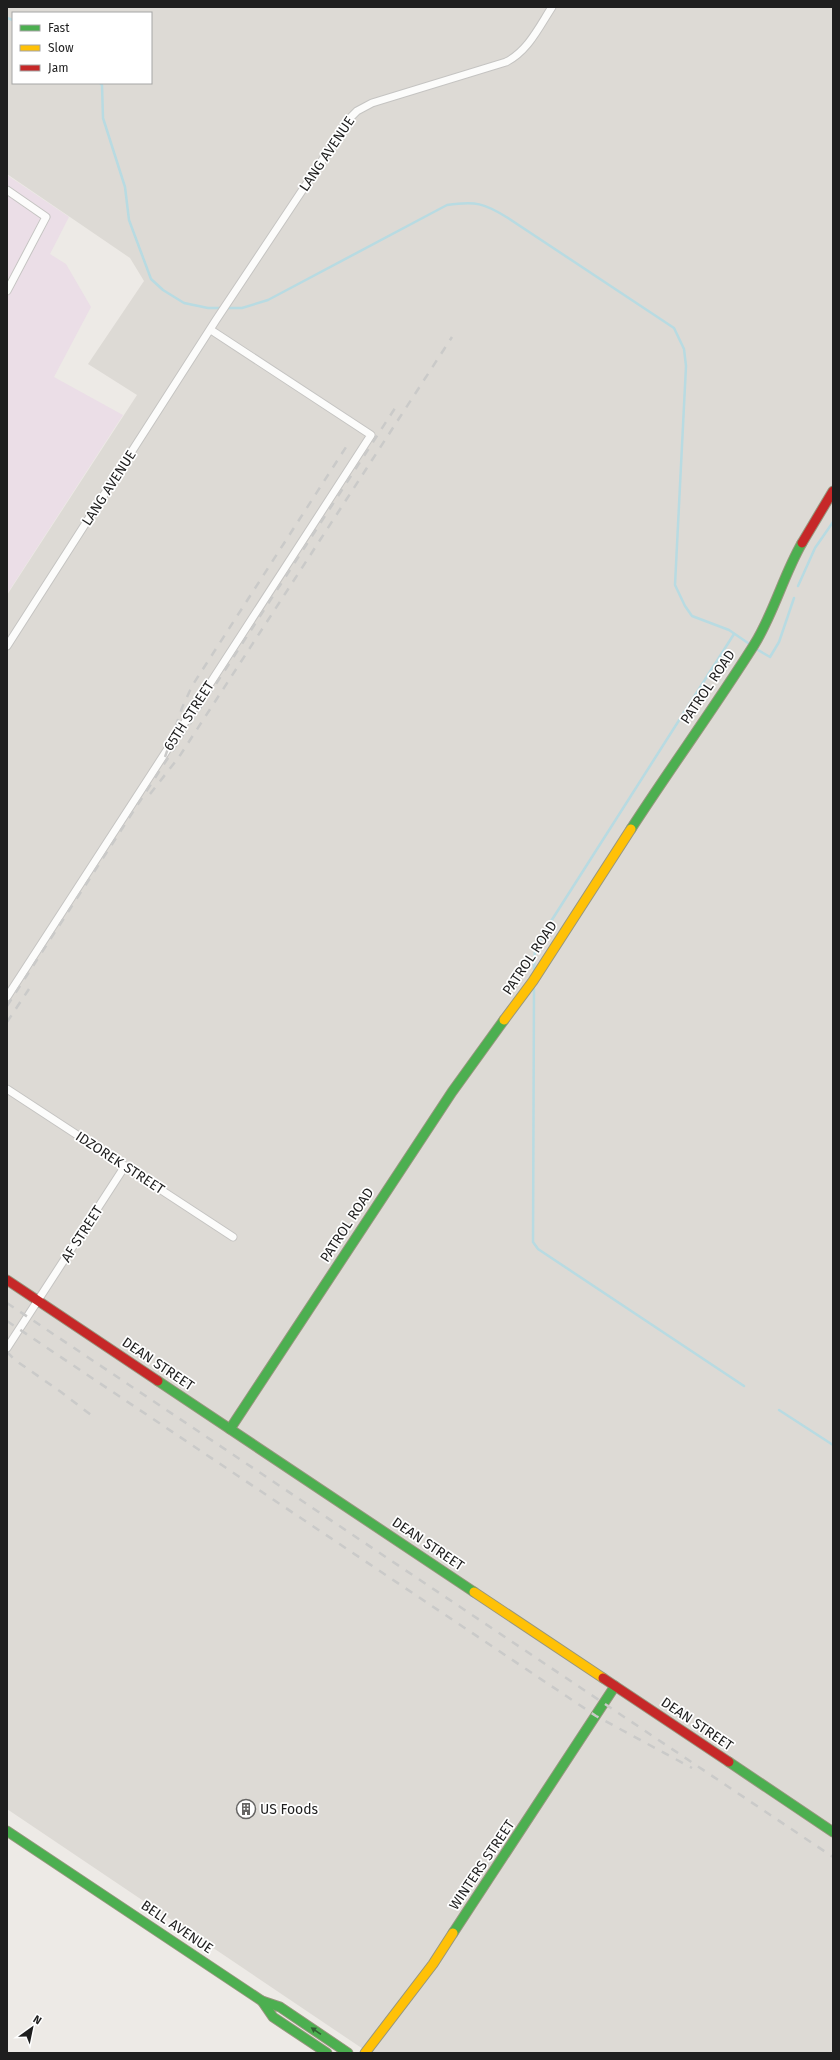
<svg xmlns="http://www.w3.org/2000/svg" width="840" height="2060" viewBox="0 0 840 2060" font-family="'Fira Sans',sans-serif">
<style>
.industrial{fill:#ebdee7}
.airport{fill:#dddad5;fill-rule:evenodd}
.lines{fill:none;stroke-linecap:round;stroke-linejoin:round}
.stream{stroke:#b8dbe2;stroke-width:2.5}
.street-casing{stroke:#c5c4c2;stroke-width:9}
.fast-casing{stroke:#97967e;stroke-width:11}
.slow-casing{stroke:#97967e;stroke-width:11}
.jam-casing{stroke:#97967e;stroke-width:11}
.street{stroke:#fcfcfb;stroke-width:7}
.fast{stroke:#4caf50;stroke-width:9}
.slow{stroke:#ffc107;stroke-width:9}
.jam{stroke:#c62828;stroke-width:9}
.rail{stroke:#cacac9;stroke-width:2.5;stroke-dasharray:8 8;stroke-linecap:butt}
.oneway{fill:#335f34}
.labels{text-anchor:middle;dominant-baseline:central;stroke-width:3.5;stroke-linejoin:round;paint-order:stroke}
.street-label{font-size:14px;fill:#1e1e1e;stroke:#fff}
.poi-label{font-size:14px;fill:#1e1e1e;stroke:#fff;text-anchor:start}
</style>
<rect width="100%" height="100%" fill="#edeae6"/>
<path class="industrial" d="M7 175 69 217 50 254 66 264 91 307 54 377 123 415 7 594Z"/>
<path class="airport" d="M7 7H833V2053H369L7 1809V595L137 395 88 364 144 281 130 258 7 174ZM13 13H151V83H13Z"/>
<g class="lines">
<g class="stream">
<path d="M7 18 13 20"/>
<path d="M100 83 102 85 103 118 125 187 129 220 151 279 163 290 184 303 208 308H222"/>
<path d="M227 308H242L268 300 447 205C476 201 484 203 508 218L674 328 684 349 686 366 675 585 685 606 692 616 729 630 748 643"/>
<path d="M798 586 815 548 833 522"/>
<path d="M758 650 770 657 779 642 794 598"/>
<path d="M534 969 535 950 548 926 734 634"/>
<path d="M534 989 533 1242 538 1249 744 1386"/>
<path d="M779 1410 833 1445"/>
</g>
<defs>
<g id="street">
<path d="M7 190 46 217 7 291"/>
<path d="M7 646 216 320 351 117 357 111 372 103 506 62C528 51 539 27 552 7"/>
<path d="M7 997 371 435 211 330"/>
<path d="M7 1089 233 1237"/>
<path d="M7 1348 125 1166"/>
</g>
<g id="fast">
<path d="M631 829C671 767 715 707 754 645 774 613 783 576 802 543"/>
<path d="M158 1381 474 1592"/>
<path d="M230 1429 452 1092 504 1020"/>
<path d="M729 1762 833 1832"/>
<path d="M7 1831 262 2001 273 2017 327 2053"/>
<path d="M453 1933 615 1686"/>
<path d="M262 2001 280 2007 348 2053"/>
</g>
<g id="slow">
<path d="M504 1020 533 981 631 829"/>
<path d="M474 1592 603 1678"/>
<path d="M365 2053 433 1964 453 1933"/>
</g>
<g id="jam">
<path d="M802 543 833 491"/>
<path d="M7 1280 158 1381"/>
<path d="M603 1678 729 1762"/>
</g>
</defs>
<use href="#street" class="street-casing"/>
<use href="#fast" class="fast-casing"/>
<use href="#slow" class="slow-casing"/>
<use href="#jam" class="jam-casing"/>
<use href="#street" class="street"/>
<use href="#fast" class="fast"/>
<use href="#slow" class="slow"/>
<use href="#jam" class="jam"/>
<g class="rail">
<path d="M165 757 182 708 192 686 348 444"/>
<path d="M150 794 179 757 452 337"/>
<path d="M7 1006 399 402"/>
<path d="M7 1022 29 989"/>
<path d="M7 1303 833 1857"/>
<path d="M7 1321 596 1716 692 1768"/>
<path d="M7 1352 15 1360 61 1392 95 1418"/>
</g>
</g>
<defs><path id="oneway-solid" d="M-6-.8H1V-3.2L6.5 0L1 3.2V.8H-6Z"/></defs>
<use class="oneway" href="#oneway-solid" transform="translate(316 2031) rotate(-146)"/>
<defs>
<symbol id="building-ring" viewBox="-11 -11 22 22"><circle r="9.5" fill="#fff" stroke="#666564" stroke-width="1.5"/><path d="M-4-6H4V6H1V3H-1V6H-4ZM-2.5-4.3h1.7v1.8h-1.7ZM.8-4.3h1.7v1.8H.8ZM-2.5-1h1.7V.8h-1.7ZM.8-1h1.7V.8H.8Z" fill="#666564"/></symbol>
</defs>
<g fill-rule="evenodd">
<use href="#building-ring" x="235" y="1798" width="22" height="22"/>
</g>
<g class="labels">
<g class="street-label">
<text transform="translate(327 154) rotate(-56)">LANG AVENUE</text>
<text transform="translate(109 488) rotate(-57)">LANG AVENUE</text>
<text transform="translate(708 687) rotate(-56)">PATROL ROAD</text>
<text transform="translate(189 716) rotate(-57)">65TH STREET</text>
<text transform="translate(530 958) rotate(-56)">PATROL ROAD</text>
<text transform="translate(120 1163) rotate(33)">IDZOREK STREET</text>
<text transform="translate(347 1225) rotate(-57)">PATROL ROAD</text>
<text transform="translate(82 1234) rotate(-57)">AF STREET</text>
<text transform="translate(158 1364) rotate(34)">DEAN STREET</text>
<text transform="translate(428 1544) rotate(34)">DEAN STREET</text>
<text transform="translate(697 1724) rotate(34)">DEAN STREET</text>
<text transform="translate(482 1865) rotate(-56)">WINTERS STREET</text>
<text transform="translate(177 1927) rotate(34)">BELL AVENUE</text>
</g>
<g class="poi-label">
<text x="260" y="1809">US Foods</text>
</g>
</g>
<rect width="840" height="2060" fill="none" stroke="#1e1e1e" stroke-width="16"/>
<rect x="12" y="12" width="140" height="72" fill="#ffffff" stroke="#a5a5a5"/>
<rect x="20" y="25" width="20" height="6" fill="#4caf50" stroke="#a5a5a5"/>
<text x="48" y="32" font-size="12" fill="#1e1e1e">Fast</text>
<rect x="20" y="45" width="20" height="6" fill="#ffc107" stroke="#a5a5a5"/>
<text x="48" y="52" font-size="12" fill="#1e1e1e">Slow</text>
<rect x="20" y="65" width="20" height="6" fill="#c62828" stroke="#a5a5a5"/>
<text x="48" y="72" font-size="12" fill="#1e1e1e">Jam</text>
<g transform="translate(32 2028) rotate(33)" stroke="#ffffff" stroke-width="3" paint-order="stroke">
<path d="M0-3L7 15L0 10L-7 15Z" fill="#1e1e1e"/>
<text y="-6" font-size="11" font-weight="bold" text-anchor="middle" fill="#1e1e1e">N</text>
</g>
</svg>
